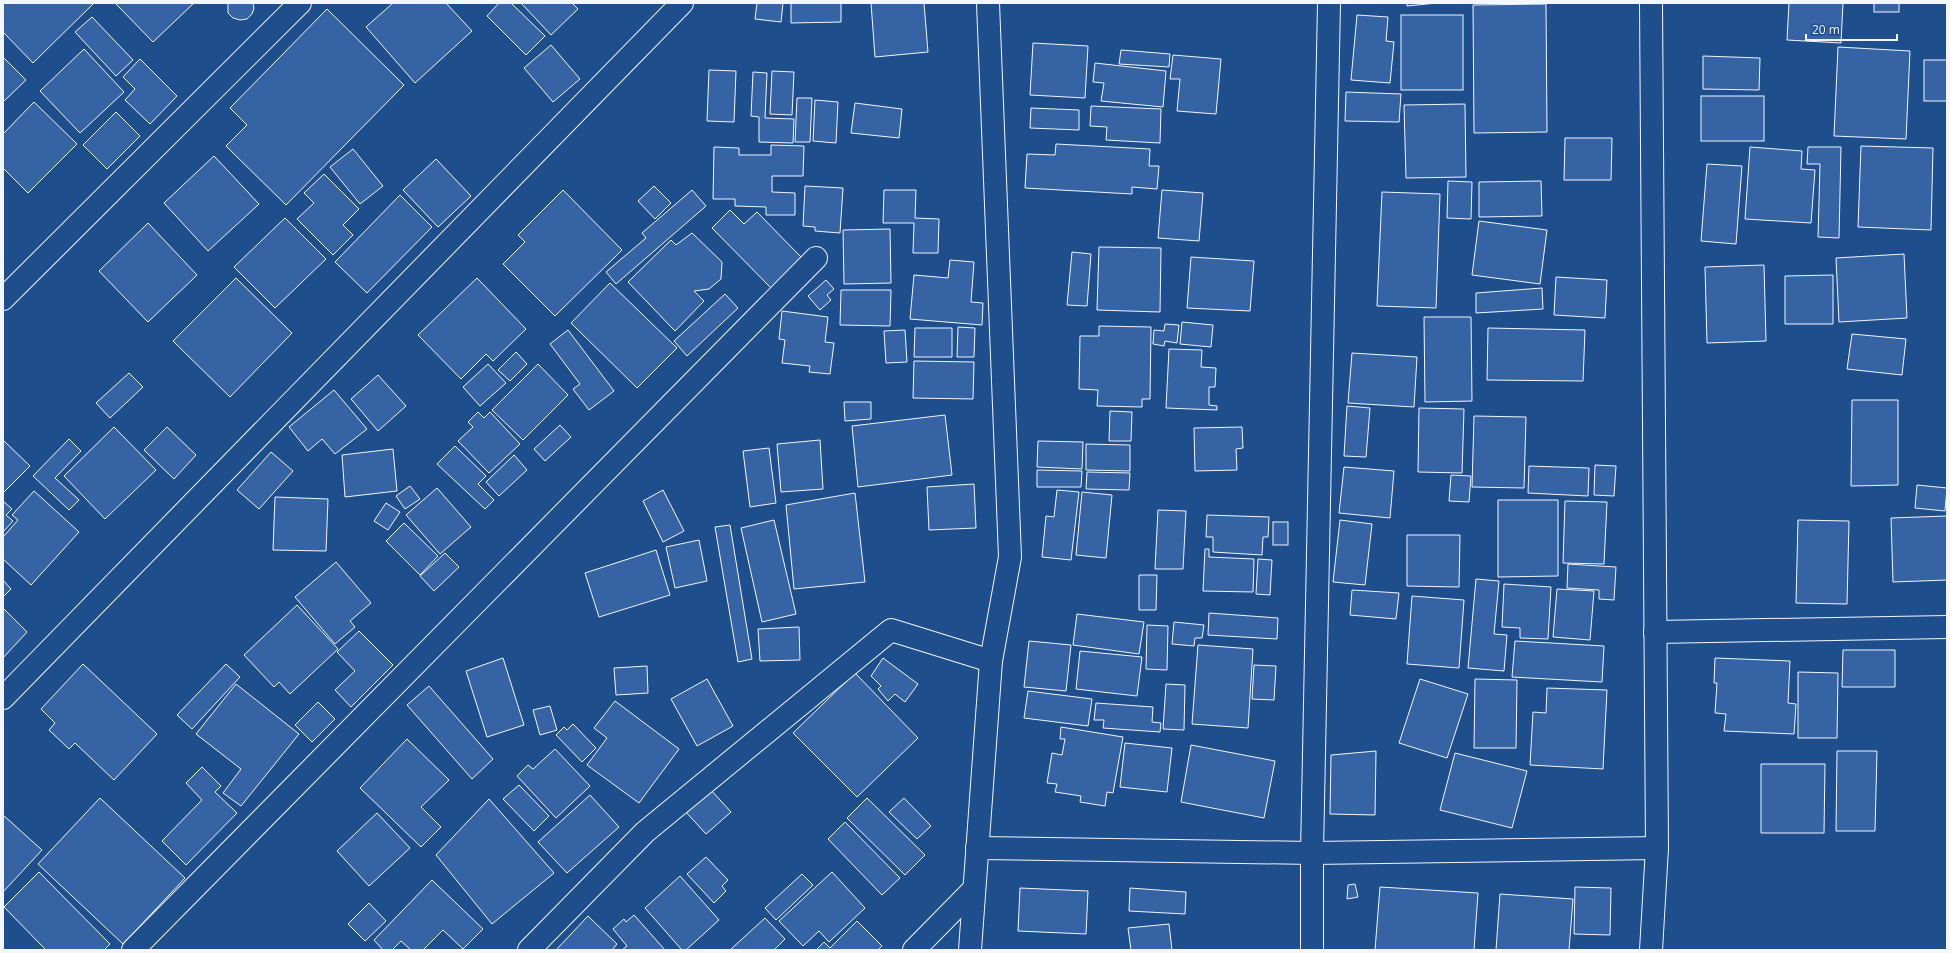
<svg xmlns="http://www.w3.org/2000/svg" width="1950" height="953" viewBox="0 0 1950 953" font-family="'Open Sans',sans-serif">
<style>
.building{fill:#3563a3;stroke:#f2f6ff}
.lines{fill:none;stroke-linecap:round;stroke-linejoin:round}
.minor-casing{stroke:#f2f6ff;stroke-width:24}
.minor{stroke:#1f4e8c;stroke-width:22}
</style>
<rect width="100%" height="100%" fill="#1f4e8c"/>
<g class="building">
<path d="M3 3H92L93 4 33 63 3 32Z"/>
<path d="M115 3H194L153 42Z"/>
<path d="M228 3H253L254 8 252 14 247 19 240 20 233 18 228 13Z"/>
<path d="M393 3H446L472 31 415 83 366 27Z"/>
<path d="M499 3H511L545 36 526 55 487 16Z"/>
<path d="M521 3H572L578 9 551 35Z"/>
<path d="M757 3H783L781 22 755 19Z"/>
<path d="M791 3H841V22L791 23Z"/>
<path d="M871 3H924L928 52 875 57Z"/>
<path d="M1407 3H1437L1407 6Z"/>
<path d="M1789 3H1843L1841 43 1787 40Z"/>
<rect x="1874" y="3" width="25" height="9"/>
<path d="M1546 4 1547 132 1474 133 1473 5Z"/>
<path d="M327 9 404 85 286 205 226 146 247 125 230 108Z"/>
<path d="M1357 15 1388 17 1386 41 1394 42 1390 83 1351 80Z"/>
<rect x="1401" y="15" width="62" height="75"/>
<path d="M92 17 133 60 116 76 75 32Z"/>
<path d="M1033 43 1088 46 1085 98 1030 95Z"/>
<path d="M551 45 580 79 553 102 524 68Z"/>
<path d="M1838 47 1910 51 1906 139 1834 136Z"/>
<path d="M84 49 124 92 80 133 40 91Z"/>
<path d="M1121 50 1170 54 1169 67 1119 64Z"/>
<path d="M1173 55 1221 59 1216 114 1177 111 1180 79H1170Z"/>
<path d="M1703 56 1760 58 1759 90 1703 89Z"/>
<path d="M3 57 26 80 3 102Z"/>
<path d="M140 59 177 96 150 124 125 100 135 89 123 77Z"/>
<rect x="1924" y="60" width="23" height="41"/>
<path d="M1095 63 1166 71 1163 107 1101 101 1104 83 1093 82Z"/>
<path d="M709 70 736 71 734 122 707 121Z"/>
<path d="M772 71 794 72 792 115 770 114Z"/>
<path d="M753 72 767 73 765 118 794 119 793 143 759 142V117L751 116Z"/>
<path d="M1346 92 1401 94 1399 122 1345 121Z"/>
<rect x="1701" y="96" width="63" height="45"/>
<path d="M797 98H812L810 142H795Z"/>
<path d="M815 100 838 102 836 143 813 141Z"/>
<path d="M34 102 77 144 28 193 3 168V134Z"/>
<path d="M855 103 902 109 899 138 851 133Z"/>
<path d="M1465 104 1466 177 1406 178 1404 105Z"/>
<path d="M1091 106 1161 109 1160 143 1106 140 1107 127 1090 126Z"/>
<path d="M1031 108 1079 110V130L1030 128Z"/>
<path d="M116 112 140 136 107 169 83 145Z"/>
<path d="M1565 138H1612L1611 180H1564Z"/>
<path d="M1056 144 1150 149 1149 166H1159L1157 189 1132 187V194L1025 188 1027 154 1055 155Z"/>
<path d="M771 145 804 146 803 176H772V192L795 193V215H766V207L735 206V199H713L714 147 739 148V155H771Z"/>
<path d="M1861 146 1933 148 1931 230 1858 227Z"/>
<path d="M1750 147 1802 151 1801 169 1815 170 1811 223 1745 219Z"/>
<path d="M1808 147H1841L1839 238 1818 237 1820 164H1807Z"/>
<path d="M353 149 383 186 360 204 330 167Z"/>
<path d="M214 156 259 204 208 251 164 203Z"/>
<path d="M436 159 471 196 438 227 403 190Z"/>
<path d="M1707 164 1742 166 1736 244 1701 241Z"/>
<path d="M324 174 359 209 343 225 353 235 333 255 297 219 314 203 304 193Z"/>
<path d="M1448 181 1472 182 1471 219 1447 218Z"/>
<path d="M1541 181 1542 216 1479 217V182Z"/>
<path d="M654 186 671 203 655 219 638 201Z"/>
<path d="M805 186 843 188 840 233 815 231V227L803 226Z"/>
<path d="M563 190 622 250 555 316 503 264 525 242 518 235Z"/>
<path d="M692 190 706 206 616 284 606 272 646 238 642 233Z"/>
<path d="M884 190H916L915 218 939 219 938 253H913L914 223H883Z"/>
<path d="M1162 190 1203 193 1199 241 1158 238Z"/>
<path d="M1382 192 1440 194 1436 308 1377 306Z"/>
<path d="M400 195 432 227 367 293 335 262Z"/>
<path d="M730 210 744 224 757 212 802 258 771 288 712 228Z"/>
<path d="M285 218 326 259 275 308 234 267Z"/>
<path d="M1479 221 1547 230 1540 284 1472 275Z"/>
<path d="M148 223 197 275 148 322 99 271Z"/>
<path d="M890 229 891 283 844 284 843 230Z"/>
<path d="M692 233 722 262 721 279 709 289 694 291 704 301 675 331 628 282 671 240 676 245Z"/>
<path d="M1099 247 1161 248 1160 312 1097 310Z"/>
<path d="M1072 252 1091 254 1087 306 1067 305Z"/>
<path d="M1904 254 1907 318 1839 322 1836 258Z"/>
<path d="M1191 257 1254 261 1250 311 1187 308Z"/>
<path d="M950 260 974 262 971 302 983 303 982 325 910 319 914 275 948 278Z"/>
<path d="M1764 265 1766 341 1707 343 1705 267Z"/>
<path d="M1833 275V324H1785V276Z"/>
<path d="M1556 277 1607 280 1605 318 1554 315Z"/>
<path d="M236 278 292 333 230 397 173 341Z"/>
<path d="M477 278 526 329 493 361 486 354 461 379 418 335Z"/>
<path d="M826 280 834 289 827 295 831 300 820 310 808 296Z"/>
<path d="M610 283 677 348 637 388 571 323Z"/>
<path d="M1542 288 1543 309 1476 313V293Z"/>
<path d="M841 290H891L890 326 840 325Z"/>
<path d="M725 294 738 308 687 356 674 341Z"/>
<path d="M782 311 828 317 825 342 834 343 830 374 809 372 810 366 782 363 785 340 779 339Z"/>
<path d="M1424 317H1471L1472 401 1425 402Z"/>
<path d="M1182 322 1213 325 1211 347 1180 344Z"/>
<path d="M1165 324 1179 325 1177 343 1165 341 1164 346 1153 344 1154 330 1164 331Z"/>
<path d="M1099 326 1151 327 1150 399H1142V407L1097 406 1098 390 1079 389 1080 336H1099Z"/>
<path d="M958 327 975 328 974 357H957Z"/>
<path d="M915 328H952V357H914Z"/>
<path d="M1488 328 1585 330 1583 381 1487 380Z"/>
<path d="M568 330 614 391 589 410 573 389 580 384 550 344Z"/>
<path d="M905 330 907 362 886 363 884 331Z"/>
<path d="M1852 334 1906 339 1902 375 1847 369Z"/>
<path d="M1169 349 1202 350 1201 367 1216 368 1215 387H1209V405L1217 406V410L1166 408Z"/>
<path d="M516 352 527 364 510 381 498 370Z"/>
<path d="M1352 353 1417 357 1414 407 1348 403Z"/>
<path d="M914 361 974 362 973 399 913 398Z"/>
<path d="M488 364 506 383 480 406 463 387Z"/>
<path d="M538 364 568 395 523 440 492 410Z"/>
<path d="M129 373 143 387 110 418 96 403Z"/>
<path d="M378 375 406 406 378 431 351 399Z"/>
<path d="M334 390 367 429 335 454 322 439 308 451 289 427Z"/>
<path d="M1852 400H1898V485L1851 486Z"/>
<path d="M844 402H871V419L845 421Z"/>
<path d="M1347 406 1370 408 1366 457 1344 456Z"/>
<path d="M1419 408 1464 409 1462 473 1418 472Z"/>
<path d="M1110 411 1132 412 1131 441H1109Z"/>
<path d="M478 412 484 418 490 412 520 444 489 473 458 441 473 427 468 422Z"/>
<path d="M945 415 952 475 858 487 852 426Z"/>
<path d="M1474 416 1526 417 1524 488 1472 487Z"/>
<path d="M560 425 571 437 545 461 534 449Z"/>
<path d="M114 427 156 470 105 519 64 476Z"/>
<path d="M167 427 196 455 174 479 144 450Z"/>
<path d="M1242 427 1243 448 1236 449 1237 470 1195 471 1194 428Z"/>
<path d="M69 439 81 451 55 478 79 500 69 510 33 476Z"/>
<path d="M3 440 30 466 3 493Z"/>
<path d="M820 440 823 489 781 492 777 444Z"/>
<path d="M1038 441 1083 442 1082 469 1037 467Z"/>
<path d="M1086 444 1130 445V471L1086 470Z"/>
<path d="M455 446 486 476 478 484 494 500 485 509 437 464Z"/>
<path d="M769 448 776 503 750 507 743 451Z"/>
<path d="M393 449 397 491 345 497 342 455Z"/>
<path d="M271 452 293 471 259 509 237 490Z"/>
<path d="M514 455 527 470 499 496 486 482Z"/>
<path d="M1595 465 1616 466 1614 496 1594 495Z"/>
<path d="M1529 466 1589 468 1588 496 1528 493Z"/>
<path d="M1344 467 1394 471 1390 518 1339 513Z"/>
<path d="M1037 470 1082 471 1081 487H1037Z"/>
<path d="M1087 472 1130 473 1129 490 1086 489Z"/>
<path d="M1451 475 1471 476 1469 502 1449 501Z"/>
<path d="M974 484 976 528 929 530 927 487Z"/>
<path d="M1917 485 1947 488 1945 511 1915 508Z"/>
<path d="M410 486 420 499 405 509 396 496Z"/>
<path d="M437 488 471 527 440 554 406 515Z"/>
<path d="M663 490 684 531 663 542 643 501Z"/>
<path d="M1057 490 1079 492 1071 560 1042 557 1046 516 1054 517Z"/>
<path d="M34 491 79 532 31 585 3 559V537L18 520 12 515Z"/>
<path d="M1082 492 1112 495 1106 558 1076 555Z"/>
<path d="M855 493 865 582 794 589 786 505Z"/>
<path d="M275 497 328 499 326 551 273 550Z"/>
<path d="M1498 500H1558V576L1498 577Z"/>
<path d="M3 501 12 509 6 515 13 521 3 532Z"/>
<path d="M1565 501 1607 502 1604 564 1563 563Z"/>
<path d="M386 503 400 512 388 530 374 521Z"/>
<path d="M1158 510 1186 511 1183 569H1155Z"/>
<path d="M1207 515 1269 517 1268 537H1263L1262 555 1213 552V537H1206Z"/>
<path d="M1947 516V580L1893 582 1891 518Z"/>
<path d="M774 520 796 614 762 622 741 528Z"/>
<path d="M1340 520 1372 524 1365 585 1333 582Z"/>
<path d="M1798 520 1849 521 1847 604 1796 603Z"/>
<rect x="1273" y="522" width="15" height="23"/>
<path d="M404 523 438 556 420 575 386 541Z"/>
<path d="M730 525 752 659 738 662 715 527Z"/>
<path d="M1407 535H1460L1459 587 1407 586Z"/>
<path d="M699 540 707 581 675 588 666 547Z"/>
<path d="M1205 549H1209V557L1254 559 1253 592 1203 591Z"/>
<path d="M656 550 670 595 599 617 585 573Z"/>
<path d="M445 553 459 567 434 591 420 576Z"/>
<path d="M1258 559 1272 560 1270 595 1256 594Z"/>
<path d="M336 562 371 603 350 621 355 627 335 644 295 597Z"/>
<path d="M1568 564 1616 567 1614 600 1599 599V590L1567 588Z"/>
<path d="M1139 575H1157L1156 610H1139Z"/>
<path d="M1476 579 1499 581 1494 634 1507 635 1504 671 1468 668Z"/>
<path d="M3 580 11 589 3 597Z"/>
<path d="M1504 584 1551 587 1548 639 1520 638V628L1502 627Z"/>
<path d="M1557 589 1594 591 1590 640 1553 637Z"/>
<path d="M1352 590 1399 593 1396 619 1350 615Z"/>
<path d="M1412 596 1464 600 1459 668 1407 664Z"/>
<path d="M297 605 338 649 290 694 279 682 274 687 244 655Z"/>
<path d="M3 608 27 632 3 658Z"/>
<path d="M1209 613 1278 618 1277 639 1208 635Z"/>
<path d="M1077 614 1144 622 1139 654 1073 645Z"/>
<path d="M1174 622 1204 625 1202 638H1195L1194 646 1172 644Z"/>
<path d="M1147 625 1168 626 1167 670 1146 669Z"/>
<path d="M799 627 800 660 760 661 758 629Z"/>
<path d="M359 631 393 665 351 707 335 690 355 671 337 652Z"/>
<path d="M1029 641 1071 645 1066 691 1024 687Z"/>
<path d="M1515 641 1604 646 1602 682 1512 677Z"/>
<path d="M1198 645 1253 649 1248 728 1192 724Z"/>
<path d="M1843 650H1895V687H1842Z"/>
<path d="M1080 651 1142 657 1137 696 1076 689Z"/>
<path d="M503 658 524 725 487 737 466 671Z"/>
<path d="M883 658 918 684 905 702 895 694 888 701 878 689 881 686 871 676Z"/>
<path d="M1715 658 1790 661 1788 703 1796 704 1794 734 1724 731 1726 714 1715 713 1717 683H1714Z"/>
<path d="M83 664 157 734 114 780 75 743 69 749 49 730 55 723 41 709Z"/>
<path d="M226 664 240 677 192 729 177 715Z"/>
<path d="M1254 665 1276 666 1274 700 1252 699Z"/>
<path d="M647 666 648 693 616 695 614 668Z"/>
<path d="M1798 672 1838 673 1837 738H1798Z"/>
<path d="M855 673 918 738 857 797 793 733Z"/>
<path d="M707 679 733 726 697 746 671 699Z"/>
<path d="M1420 679 1468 694 1447 758 1399 743Z"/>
<path d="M1475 679 1517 680 1516 748H1474Z"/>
<path d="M236 684 299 734 241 806 223 793 241 769 196 734Z"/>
<path d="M1166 684 1185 685 1184 730 1163 729Z"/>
<path d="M429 686 493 759 472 779 407 705Z"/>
<path d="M1547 688 1607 690 1603 769 1530 765 1533 712 1546 713Z"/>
<path d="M1028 691 1092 699 1088 726 1024 718Z"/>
<path d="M615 701 679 749 639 803 587 765 607 738 594 728Z"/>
<path d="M318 702 335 719 312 742 295 725Z"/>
<path d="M1096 703 1153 707 1152 722 1161 723 1160 732 1103 728 1104 720H1094Z"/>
<path d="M550 706 557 730 540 735 533 710Z"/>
<path d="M573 724 596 748 582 762 556 735 564 727 567 730Z"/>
<path d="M1061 727 1123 737 1113 793 1107 792 1105 806 1080 802 1081 796 1055 792 1057 784 1047 783 1052 753 1062 755 1065 739H1060Z"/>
<path d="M407 739 449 780 421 807 441 827 421 847 360 788Z"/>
<path d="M1125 743 1172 748 1167 792 1120 787Z"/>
<path d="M1191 745 1275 761 1264 818 1181 802Z"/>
<path d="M555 749 590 786 556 818 517 776 528 765 533 769Z"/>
<path d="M1376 751 1375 815 1330 814 1331 755Z"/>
<path d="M1837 751H1877L1875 831H1836Z"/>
<path d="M1455 753 1527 771 1512 828 1440 810Z"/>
<path d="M1761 764H1825L1824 833H1761Z"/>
<path d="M202 767 221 786 215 792 237 813 186 865 162 841 202 800 186 783Z"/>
<path d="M519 785 549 816 534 831 503 799Z"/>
<path d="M710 789 731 812 706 834 685 811Z"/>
<path d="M590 795 619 827 567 873 538 842Z"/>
<path d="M100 798 185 878 123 944 38 864Z"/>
<path d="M867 798 925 855 905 875 847 818Z"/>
<path d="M904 798 931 826 917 839 889 812Z"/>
<path d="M489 799 554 873 492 924 436 855Z"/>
<path d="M377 813 410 848 369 886 337 851Z"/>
<path d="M3 815 42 850 3 892Z"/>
<path d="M845 822 900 878 882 895 828 839Z"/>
<path d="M706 857 728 880 722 886 726 891 714 903 687 874Z"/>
<path d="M39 872 110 944 104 950H46L4 907Z"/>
<path d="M832 872 865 908 829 942 819 931 803 946 779 921Z"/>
<path d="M802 874 813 885 776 920 765 908Z"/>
<path d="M680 876 719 920 686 950H682L645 908Z"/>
<path d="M432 880 483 929 463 949 443 930 423 950H411L401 941 392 950H383L374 940Z"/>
<path d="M1355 884 1358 897 1347 899 1348 885Z"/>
<path d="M1380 887 1478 893 1474 950H1375Z"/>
<path d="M1575 887 1611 888 1610 935 1574 934Z"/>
<path d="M1020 888 1088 891 1086 934 1018 931Z"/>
<path d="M1130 888 1186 892 1185 914 1129 911Z"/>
<path d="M1500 894 1573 899 1569 950H1496Z"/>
<path d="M369 903 386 921 365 941 348 924Z"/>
<path d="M634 915 665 950H622L627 946 613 929 624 919 626 922Z"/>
<path d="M588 916 617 944 612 950H556Z"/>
<path d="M765 918 785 939 775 949 776 950H730Z"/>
<path d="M857 921 882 946 878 950H816L824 942 830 948Z"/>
<path d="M1169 924 1172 950H1131L1128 928Z"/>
</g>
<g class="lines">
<defs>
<g id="minor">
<path d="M1651 3 1657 848 1651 950"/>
<path d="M3 299 300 3"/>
<path d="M1655 632 1947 627"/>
<path d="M3 698 682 3"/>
<path d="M977 848 1312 853 1657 848"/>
<path d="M133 950 816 258"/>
<path d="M529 950 645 832 891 630 991 661"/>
<path d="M914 950 973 890"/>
<path d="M970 950 991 661 1010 557 988 3"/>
<path d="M1312 950V853L1329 3"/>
</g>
</defs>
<use href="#minor" class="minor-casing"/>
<use href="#minor" class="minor"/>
</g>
<rect width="1950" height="953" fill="none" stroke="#f2f6ff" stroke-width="8"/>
<path d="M1806 34v6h91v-6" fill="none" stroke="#f2f6ff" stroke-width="2"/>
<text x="1812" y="34" font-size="12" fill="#f2f6ff" stroke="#1f4e8c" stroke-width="3" paint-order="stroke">20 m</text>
</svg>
